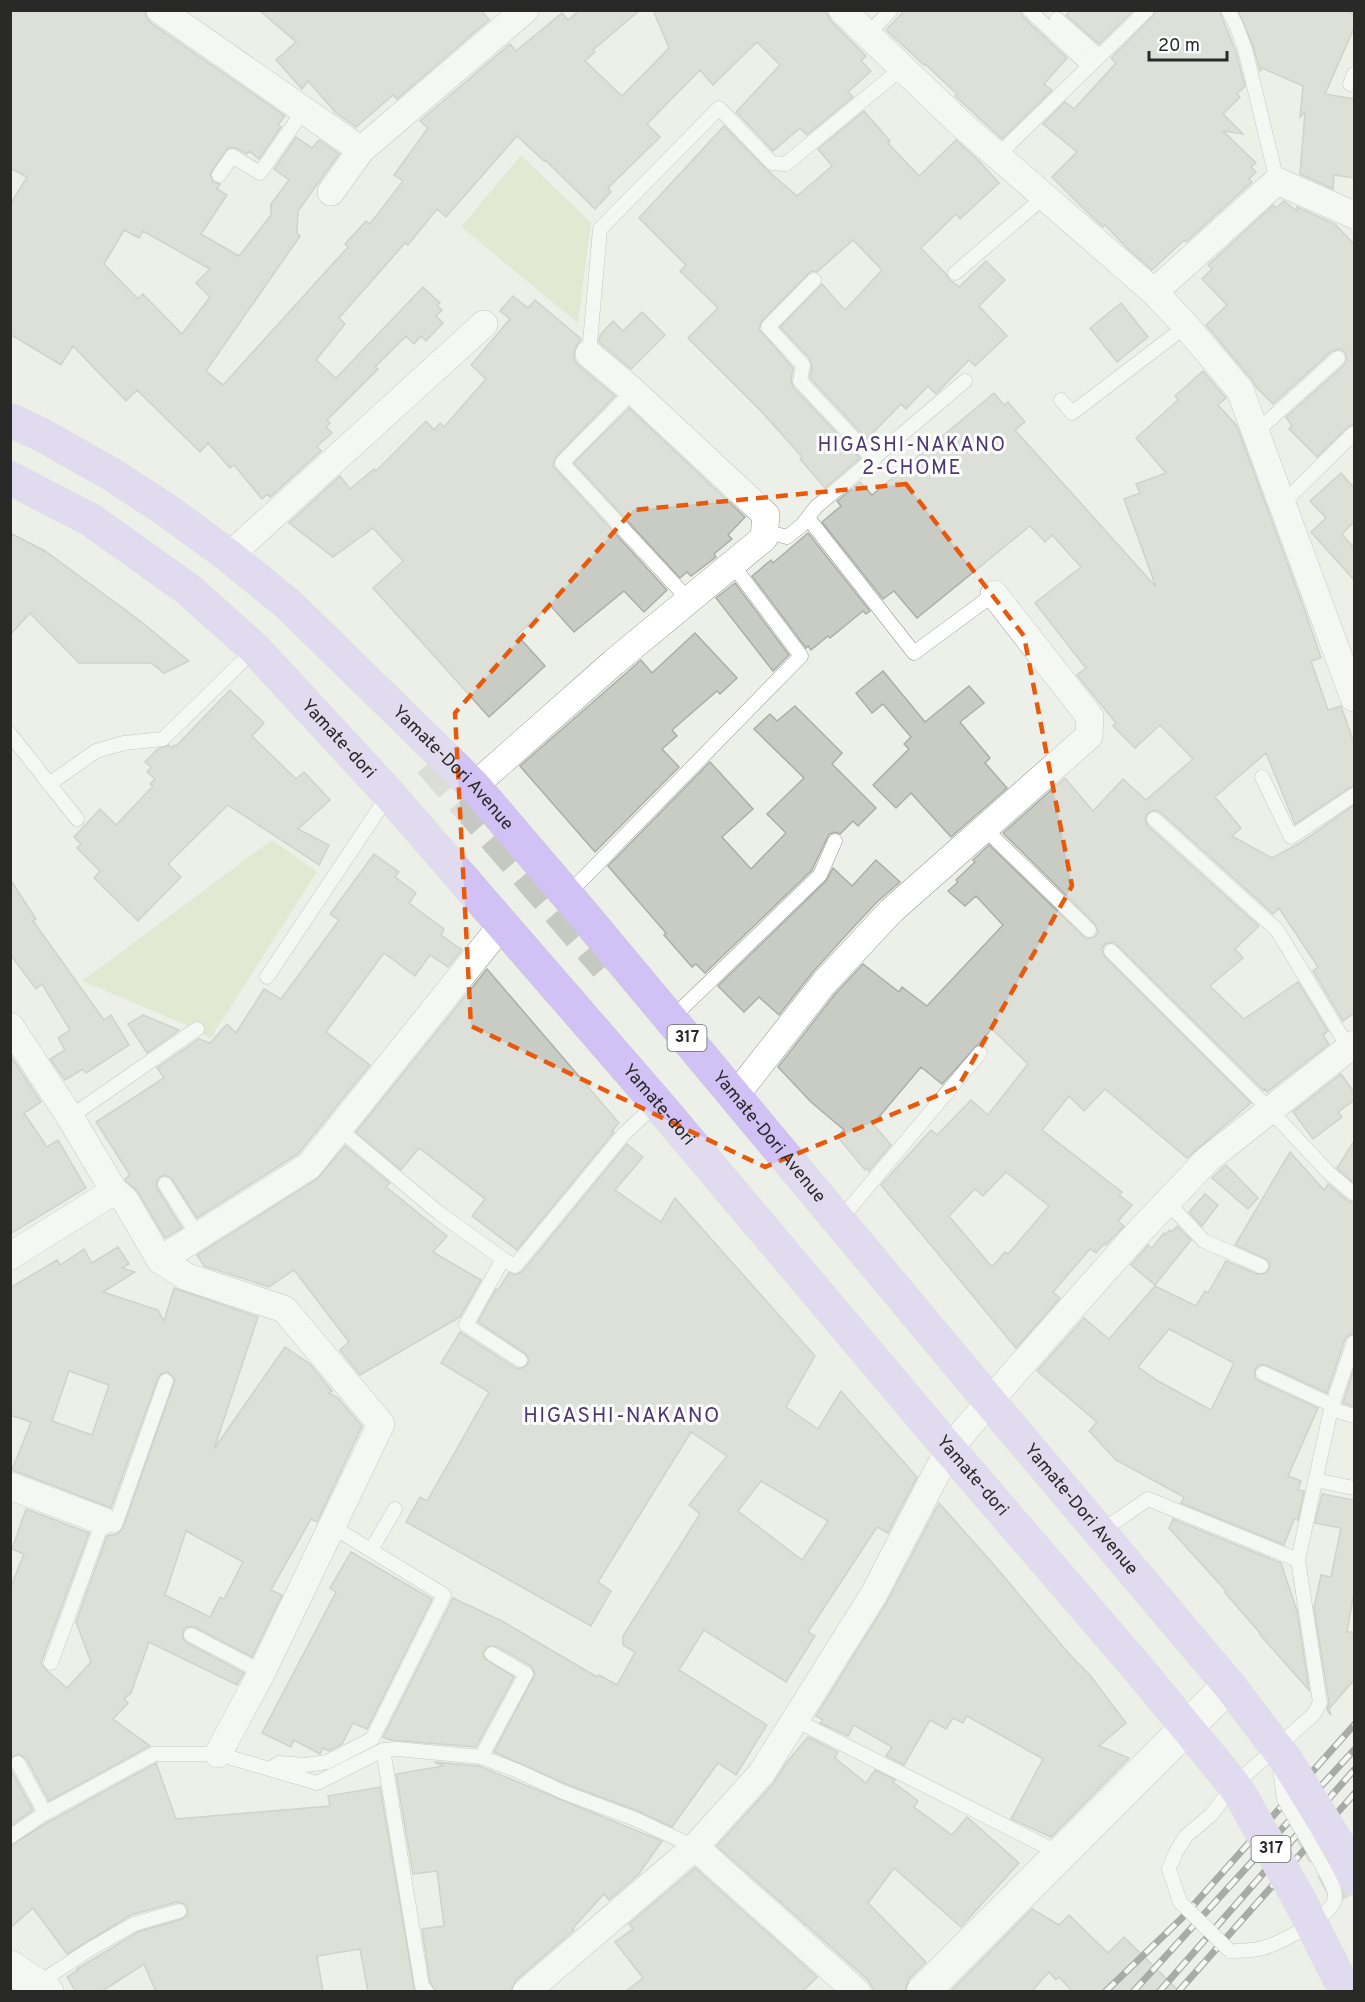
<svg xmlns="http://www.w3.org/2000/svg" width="1365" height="2002" viewBox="0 0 1365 2002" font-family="Overpass,sans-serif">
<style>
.green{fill:#d2e1b9}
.building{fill:#c9ccc5;stroke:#acafa8;stroke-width:1.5;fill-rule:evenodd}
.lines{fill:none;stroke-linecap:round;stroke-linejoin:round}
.motorway-tunnel{stroke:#c6c8c2;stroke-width:33;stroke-dasharray:33 16;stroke-linecap:butt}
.service-casing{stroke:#979a93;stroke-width:15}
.minor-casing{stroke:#979a93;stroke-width:28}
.tertiary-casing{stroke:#979a93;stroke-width:34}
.primary-casing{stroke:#cccccb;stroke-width:34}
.service{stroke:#fff;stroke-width:14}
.minor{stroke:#fff;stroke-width:27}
.tertiary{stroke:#fff;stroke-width:33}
.primary{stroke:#d1c1f5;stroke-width:33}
.rail-casing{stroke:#575955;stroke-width:7}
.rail{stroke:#fff;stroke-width:4.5;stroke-dasharray:14;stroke-linecap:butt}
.service-bridge-casing{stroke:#979a93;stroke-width:15;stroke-linecap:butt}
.primary-bridge-casing{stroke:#cccccb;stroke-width:34;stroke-linecap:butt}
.service-bridge{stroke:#fff;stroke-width:14}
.primary-bridge{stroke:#d1c1f5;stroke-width:33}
.marked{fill:none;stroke:#e8590c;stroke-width:4.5;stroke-dasharray:12 8;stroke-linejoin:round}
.labels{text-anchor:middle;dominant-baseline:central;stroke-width:6;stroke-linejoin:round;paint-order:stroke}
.shield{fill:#fff;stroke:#696a68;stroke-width:1.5}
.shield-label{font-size:16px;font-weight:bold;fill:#292a28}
.street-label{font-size:18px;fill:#292a28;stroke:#fff}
.neighbourhood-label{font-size:20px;letter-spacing:1.5px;fill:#4d3875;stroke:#fff}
.quarter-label{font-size:21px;letter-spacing:1.5px;fill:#4d3875;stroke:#fff}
</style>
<rect width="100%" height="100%" fill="#edf0e9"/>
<g class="green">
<path d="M521 155 591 223 578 323 461 227Z"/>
<path d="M272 840 317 872 210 1039 196 1029 82 981Z"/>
</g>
<g class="building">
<path d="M10 10H145L146 17 151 23 285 116 278 125 281 127 259 159 249 151 247 154 236 148H228L210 174 213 182 220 184 217 189 227 195 201 234 239 256 271 215V204L289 180 274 169 296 137 312 148 319 140 339 154 298 211 297 233 300 236 206 371 223 385 348 247 345 244 366 221 370 224 403 181 394 175 428 128 420 121 510 44 516 51 562 13 568 20 580 10H640L593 50 595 52 585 61 622 96 669 48 653 10H825L831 21 866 56 861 61 871 71 848 92 853 97 807 135 800 128 773 151 736 112 780 65 757 42 713 85 700 70 647 124 660 137 608 188 611 192 595 209 545 160 544 161 517 136 446 217 437 209 408 245 405 243 339 318 345 324 316 360 336 378 423 287 440 303 437 305 442 310 436 316 443 323 426 341 421 336 414 344 406 336 375 367 378 369 327 420 330 423 326 427 332 433 317 446 321 451 270 497 268 494 262 499 234 465 230 468 208 443 200 452 137 390 126 401 73 346 61 365 10 334V205L27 177 10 168ZM124 230 139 238 143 231 210 269 196 283 210 297 182 334 143 294 138 299 104 264Z"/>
<path d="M259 10H481L489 20 397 99 393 95 356 127 336 113 308 81 302 89 276 60 296 42Z"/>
<path d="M905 10H1020L1023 17 1067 58 1044 84 1052 90 1002 139 955 96 957 94 925 64 924 65 886 30Z"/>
<path d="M1071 10H1134L1099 44 1066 15Z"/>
<path d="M1156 10H1219L1236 52 1245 86 1237 94 1240 97 1223 114 1243 134 1223 131 1256 163 1251 167 1256 172 1249 179 1252 182 1186 242 1184 240 1152 270 1126 247 1105 225 1103 227 1088 213 1052 177 1077 152 1043 124 1065 102 1074 109 1116 63 1111 58 1153 16Z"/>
<path d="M1238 10H1345L1354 15V28L1325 94 1354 99V178L1334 175 1333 189 1300 174 1305 112 1300 117 1303 86 1262 68 1260 71 1253 46Z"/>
<path d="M864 111 890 141 888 143 919 176 956 140 980 162 999 183 960 219 956 214 921 248 946 274 949 279 959 287 986 261 1005 280 979 306 1007 336 975 366 969 360 936 394 928 386 906 409 901 404 867 439 810 378 812 366 810 359 780 327 822 284 845 310 882 270 853 240 817 272 812 271 808 274 762 321 759 329 793 368 791 380 793 387 860 458 825 488 800 459 802 457 760 410 688 338 718 308 680 271 686 265 639 218 724 126 766 169 797 196 832 166 818 149Z"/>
<path d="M1284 201 1297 211V207L1335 224 1354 244V424L1348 427 1317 457 1289 429 1292 426 1286 417 1344 365 1347 360 1345 352 1340 349 1332 351 1273 404 1256 387 1252 380 1206 325 1227 305 1202 279 1212 269 1208 265 1273 205 1276 208Z"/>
<path d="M513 296 528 308 535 300 581 339 574 351V360L579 366 615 396 556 457 553 466 667 590 644 612 624 591 574 632 550 605 517 635 545 666 489 717 373 588 403 561 373 528 333 557 289 523 340 476 350 489 374 469 376 471 426 421 434 430 440 423 444 427 486 379 471 365 510 319 500 311Z"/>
<path d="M1121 303 1148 337 1117 362 1090 328Z"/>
<path d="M642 312 665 335 631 369 599 342 600 335 613 321 623 331Z"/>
<path d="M1203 371 1226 398 1218 405 1237 426 1305 611 1321 658 1311 661 1328 710 1341 706 1354 743V786L1349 788 1295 824 1266 753 1215 797 1241 828 1232 836 1272 858 1300 843 1354 805V1013L1343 1021 1313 971 1318 967 1279 908 1273 914 1160 812 1155 810 1148 813 1145 818 1148 826 1259 926 1235 949 1243 958 1210 986 1244 1019 1298 982 1328 1031 1323 1035 1329 1044 1267 1092 1265 1089 1263 1090 1117 945 1113 942 1105 944 1102 949 1105 957 1251 1103 1187 1158 1105 1089 1084 1111 1069 1096 1042 1130 1122 1192 1119 1195 1132 1205 1118 1221 1124 1226 1106 1245 1104 1244 1096 1253 1090 1249 1053 1292 1060 1298 1016 1348 881 1185 931 1130 937 1135 971 1100 988 1115 1028 1064 992 1029 942 1084 921 1067 873 1124 891 1145 869 1171 867 1168 865 1170 837 1136 844 1130 811 1102 778 1067 836 993 863 964 899 992 902 987 927 1006 1003 925 976 896 965 906 948 891 958 882 956 880 975 862 973 860 989 845 1083 936 1087 939 1095 937 1098 932 1095 924 1003 833 1065 778 1093 811 1123 779 1146 800 1193 759 1160 725 1135 748 1113 726 1116 723 1077 675 1086 668 1035 603 1081 567 1052 535 1045 542 1030 526 917 618 894 591 883 599 822 522 841 506 837 501 860 482 872 495 994 393 1004 405 1008 402 1025 422 1015 430 1156 587 1124 499 1140 493 1136 484 1166 473 1136 438 1178 400 1175 396ZM1006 1172 1049 1206 1008 1254 1005 1252 992 1267 949 1216 975 1189 983 1196Z"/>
<path d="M629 408 745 517 728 535 732 539 714 554 716 557 691 576 687 572 680 578 574 463Z"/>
<path d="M1341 473 1354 488V522L1342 534 1354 548V580L1311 532 1326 518 1310 501Z"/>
<path d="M10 533 45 551 139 620 189 661 164 673 151 663H79L30 613 10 635Z"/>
<path d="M808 533 870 611 866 614 863 611 830 638 828 636 811 650 808 646 806 648 752 576 771 560 773 563Z"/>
<path d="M735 583 789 655 773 671 716 598Z"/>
<path d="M695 633 737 678 720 694 717 691 672 730 677 736 662 749 679 767 595 852 520 766 641 660 652 673Z"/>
<path d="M883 671 925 722 969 686 984 703 960 722 990 758 985 763 1007 788 951 837 911 793 896 808 873 785 909 749 904 744 911 737 883 704 872 713 856 693Z"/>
<path d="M230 690 264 723 252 736 296 779 304 772 330 800 298 829 329 845 319 865 228 805 168 864 181 877 138 921 94 878 100 871 77 848 81 844 74 837 100 809 116 825 153 786 150 784 155 779 147 772 151 767 145 762 158 749 169 745 172 748 174 745 176 746Z"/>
<path d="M795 706 842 753 832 764 876 808 858 826 853 821 840 834 835 832 829 834 812 870 705 973 696 964 692 967 664 935 666 933 608 866 710 762 753 809 722 837 751 869 786 833 767 814 804 778 754 729 770 714 777 721Z"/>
<path d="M374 854 399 872 395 877 416 893 409 903 444 929 441 935 462 950 448 967 430 955 415 976 384 953 326 1032 370 1065 298 1154 197 1218 172 1179 165 1175 160 1177 156 1184 157 1188 182 1228 165 1238 138 1192 126 1181 125 1179 130 1175 96 1122 164 1078 157 1068 199 1039 210 1043 227 1024 236 1033 264 989 281 999 339 920 330 914Z"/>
<path d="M876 860 900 882 877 902 848 933 812 973 779 1015 759 997 744 1012 718 986 826 881 833 868 852 886Z"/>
<path d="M10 879 36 919 33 921 104 1020 111 1015 129 1045 86 1073 83 1069 65 1080 50 1059 65 1050 58 1038 70 1030 42 984 36 989 10 954Z"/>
<path d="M487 969 619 1123 612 1131 614 1132 517 1250 472 1216 485 1199 419 1148 401 1170 356 1132Z"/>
<path d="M143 1015 179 1030 147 1053 128 1024Z"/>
<path d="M10 1055 41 1102 24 1113 47 1147 58 1140 86 1188 10 1234Z"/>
<path d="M1341 1074 1354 1092V1100L1338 1112 1342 1117 1313 1139 1293 1112Z"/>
<path d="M1354 1141V1183L1337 1168Z"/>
<path d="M627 1144 643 1157 615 1190 661 1222 675 1198 815 1356 786 1407 818 1429 841 1391 917 1477 888 1533 877 1527 808 1632 815 1636 786 1682 704 1630 679 1670 767 1725 736 1775 718 1763 672 1827 638 1811 566 1784 494 1752 535 1674 531 1666 496 1646 487 1647 483 1653 484 1658 514 1677 476 1747 390 1740 383 1737 453 1598 502 1621 597 1677 599 1675 617 1685 635 1652 623 1645V1636L700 1514 689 1505 727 1456 691 1432 598 1582 611 1591 591 1626 406 1522 420 1497 427 1501 489 1392 441 1363 460 1332 515 1368 520 1369 527 1365 529 1360 525 1353 478 1322 496 1289 498 1290 509 1273 515 1275 522 1272ZM761 1481 828 1521 802 1560 738 1511Z"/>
<path d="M345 1146 390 1183 386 1187 447 1236 433 1252 481 1280 460 1317 360 1375 340 1350 349 1342 294 1270 269 1287 204 1266 197 1255 317 1179Z"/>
<path d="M1290 1152 1324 1190 1328 1184 1348 1201 1354 1203V1333L1349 1335 1345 1339 1327 1393 1266 1365H1258L1255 1370V1378L1259 1381 1318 1408 1288 1476 1301 1481 1298 1490 1304 1491 1298 1520 1294 1519 1284 1545 1181 1503 1184 1497 1116 1460 1089 1431 1097 1422 1037 1371 1084 1318 1109 1339 1155 1286 1196 1306 1205 1291 1208 1293 1226 1261 1257 1274 1267 1273 1270 1266 1268 1260 1235 1245ZM1169 1329 1234 1363 1211 1410 1158 1381 1138 1367Z"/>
<path d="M1226 1165 1258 1198 1248 1209 1212 1178Z"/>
<path d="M1205 1194 1218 1205 1202 1226 1189 1212Z"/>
<path d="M1177 1226 1191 1240 1155 1285 1131 1265 1148 1245 1152 1248 1164 1233 1165 1235 1170 1230 1172 1232Z"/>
<path d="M118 1247 129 1264 122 1268 135 1272 103 1292 158 1310 164 1321 174 1288 258 1317 214 1449 285 1347 310 1364 332 1391 329 1393 338 1398 362 1426 317 1522 311 1519 271 1590 282 1595 252 1657 195 1627H187L183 1631V1639L187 1643 244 1673 237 1685 149 1642 131 1693 124 1699 128 1703 113 1719 150 1746 49 1801 26 1758 18 1754 10 1758V1589L24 1554 12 1549 26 1509 89 1533 41 1663 45 1669 67 1688 91 1662 76 1622 107 1536 117 1534 123 1528 175 1380 168 1372 161 1374 158 1378 111 1508 12 1470 31 1422 10 1415V1288L57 1260 60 1265 84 1249 92 1263ZM69 1371 109 1385 92 1435 52 1421ZM186 1531 243 1562 224 1599 220 1597 210 1617 165 1595Z"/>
<path d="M1354 1368V1407L1343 1403Z"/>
<path d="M1322 1494 1354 1500V1592L1347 1632H1354V1680L1329 1709 1331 1715 1327 1710 1329 1702 1314 1608 1321 1575 1331 1577 1341 1528 1315 1523Z"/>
<path d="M939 1503 988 1558 1071 1656 1089 1674 1126 1723 1099 1746 1129 1758 1051 1837 1011 1819 1043 1759 967 1716 963 1723 953 1718 946 1729 930 1720 904 1765 886 1756 892 1747 854 1725 848 1736 820 1723 823 1720 816 1716 887 1602Z"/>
<path d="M1173 1519 1281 1563 1297 1611 1309 1690 1260 1635V1633L1225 1593 1226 1591 1169 1528Z"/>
<path d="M351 1552 432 1599 367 1729 353 1723 342 1744 329 1751 323 1748 320 1754 294 1740 291 1747 262 1733 336 1592 330 1588Z"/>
<path d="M808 1737 838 1752 835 1758 866 1783 875 1770 895 1780 893 1782 918 1801 914 1807 952 1835 967 1817 1019 1863 961 1927 894 1868 868 1903 926 1962 909 1979 905 1992H875L868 1980 717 1846 773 1784 787 1762Z"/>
<path d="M434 1762 479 1766 662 1841 638 1875 609 1900 604 1894 573 1928 574 1930 516 1980 511 1992H436L430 1982 422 1929 444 1926 437 1871 413 1874 396 1774 443 1766Z"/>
<path d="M156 1763 176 1819 330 1806 328 1796 380 1787 415 1992H368L360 1949 317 1956 323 1992H156L144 1964 101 1992H76L67 1977 78 1970 77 1969 138 1932 182 1919 188 1914 187 1908 185 1904 177 1902 131 1915 67 1954 33 1908 10 1928V1846L50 1821Z"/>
<path d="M10 1768 33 1810 10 1826Z"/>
<path d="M695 1868 817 1977 802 1992H625L643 1978 615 1942 633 1929 629 1924Z"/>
<path d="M1032 1909 1059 1925 1069 1915 1108 1953 1124 1937 1180 1992H1073L1059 1977 1056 1980 1049 1972 1031 1992H950Z"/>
</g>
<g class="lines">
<g class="motorway-tunnel">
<path d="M430 762 606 966"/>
<path d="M1307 1826 1354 1908"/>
</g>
<defs>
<g id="service">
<path d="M1029 10 1089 66"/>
<path d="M1228 10 1236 25 1245 49 1277 181"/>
<path d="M1057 19 1099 56"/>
<path d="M867 35 891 10"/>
<path d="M1350 84 1354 74"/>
<path d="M997 156 1147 10"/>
<path d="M219 175 232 156 260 173 304 110"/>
<path d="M955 273 1044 197"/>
<path d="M814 280 768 327 803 365 800 381 874 460"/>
<path d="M589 354 600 229 719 108 772 163 786 164 902 68"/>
<path d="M633 391 562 463 689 600"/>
<path d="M1061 400 1072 413 1186 326"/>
<path d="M1256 432 1338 358"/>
<path d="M1282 504 1354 433"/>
<path d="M808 518 914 653 994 594"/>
<path d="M765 531 787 537 802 525 816 507 965 381"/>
<path d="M10 734 77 819"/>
<path d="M1262 777 1291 837 1354 795"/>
<path d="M49 784 96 751 124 743 163 739 255 649"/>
<path d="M1154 819 1277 930 1351 1052"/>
<path d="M985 829 1089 930"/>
<path d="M567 895 801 656 732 564"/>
<path d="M1111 951 1271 1111 1329 1173 1354 1194"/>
<path d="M267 977 389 794"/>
<path d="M671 1019 820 875 835 841"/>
<path d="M70 1117 197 1029"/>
<path d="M339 1129 439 1213 503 1259"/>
<path d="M165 1184 198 1236"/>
<path d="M1167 1202 1204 1241 1261 1266"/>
<path d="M839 1221 980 1053"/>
<path d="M520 1360 466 1325 503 1259 515 1266 624 1134 657 1103"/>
<path d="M1263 1373 1332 1405"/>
<path d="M1331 1409 1354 1416"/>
<path d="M1315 1480 1354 1488"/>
<path d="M1100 1532 1148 1499 1298 1560"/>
<path d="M371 1550 395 1509"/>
<path d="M191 1635 262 1672"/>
<path d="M51 1663 103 1521 115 1525 166 1381"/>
<path d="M795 1720 1061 1854"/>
<path d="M383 1750 422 1986 427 1992"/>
<path d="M481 1757 526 1674 492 1654"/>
<path d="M18 1763 45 1813"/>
<path d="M270 1769 279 1763 306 1765 327 1762 372 1739 444 1595 333 1527"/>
<path d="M10 1837 45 1813 154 1754H218L317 1783 383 1750 397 1749 481 1757 518 1771 563 1792 635 1819 695 1847"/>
<path d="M1169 1869 1176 1852 1186 1836 1211 1815 1234 1785 1314 1714 1320 1703 1298 1560 1331 1409 1354 1342"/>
<path d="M1230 1951C1241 1951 1252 1951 1263 1948 1280 1943 1333 1916 1335 1898 1336 1888 1327 1876 1323 1867"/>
<path d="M37 1984 92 1948 134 1924 179 1911"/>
</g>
<g id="minor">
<path d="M160 10 361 150"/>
<path d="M842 10 962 125 1154 292 1186 326 1240 390 1354 698"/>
<path d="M331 192 361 150 525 10"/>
<path d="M1154 292 1277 181 1354 215"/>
<path d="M229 556 484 324"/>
<path d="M474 786 614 662 764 538 766 515 633 391 589 354"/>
<path d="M10 1026 70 1117 114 1191 125 1200 160 1260 187 1277 284 1309 381 1424 262 1672 218 1754"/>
<path d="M735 1096 824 983 891 911 1089 736 1090 717 994 594"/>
<path d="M10 1256 114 1191"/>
<path d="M160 1260 309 1166 502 925"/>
<path d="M10 1486 103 1521"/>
<path d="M695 1847 857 1992"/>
<path d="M526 1992 695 1847 761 1774 874 1594 949 1449 1015 1372 1138 1233 1208 1159 1354 1044"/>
</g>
<g id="tertiary">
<path d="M10 1967 47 1992"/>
<path d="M923 1992 1229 1685"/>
</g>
<g id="primary">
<path id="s1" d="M10 420 42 435 111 474 165 509 229 556 289 605 474 786 567 895 990 1402 1229 1685 1286 1760"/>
<path id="s2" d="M10 478 91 520 189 590 255 649 389 794 657 1103 949 1449 1141 1672 1234 1785 1243 1799"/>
<path d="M1341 1849 1354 1877"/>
<path d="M1299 1899 1346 1992"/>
</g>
</defs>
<use href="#service" class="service-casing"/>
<use href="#minor" class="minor-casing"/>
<use href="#tertiary" class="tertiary-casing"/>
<use href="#primary" class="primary-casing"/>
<use href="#service" class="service"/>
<use href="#minor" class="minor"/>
<use href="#tertiary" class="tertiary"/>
<use href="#primary" class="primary"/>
<defs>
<g id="rail">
<path d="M1105 1992 1182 1918 1354 1725"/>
<path d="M1133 1992 1354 1750"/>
<path d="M1159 1992 1354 1770"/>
<path d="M1178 1992 1354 1794"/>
</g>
</defs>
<use href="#rail" class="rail-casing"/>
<use href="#rail" class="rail"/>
<defs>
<g id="service-bridge">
<path d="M1280 1768 1284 1799 1323 1867"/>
<path d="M1169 1869 1180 1902 1230 1951"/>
</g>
<g id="primary-bridge">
<path d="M1286 1760 1341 1849"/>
<path d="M1243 1799 1299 1899"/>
</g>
</defs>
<use href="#service-bridge" class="service-bridge-casing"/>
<use href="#primary-bridge" class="primary-bridge-casing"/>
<use href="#service-bridge" class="service-bridge"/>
<use href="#primary-bridge" class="primary-bridge"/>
</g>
<path d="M0 0H1365V2002H0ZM906 484 1024 636 1072 886 958 1087 765 1167 471 1026 455 713 633 510Z" fill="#edf0e9" fill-opacity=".55" fill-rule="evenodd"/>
<path class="marked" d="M906 484 1024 636 1072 886 958 1087 765 1167 471 1026 455 713 633 510Z"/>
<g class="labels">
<g class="shield">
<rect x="667.5" y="1025" width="39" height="26" rx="4.5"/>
<rect x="1251.5" y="1836" width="39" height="26" rx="4.5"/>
</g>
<g class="shield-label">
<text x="687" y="1038">317</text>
<text x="1271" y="1849">317</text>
</g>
<g class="street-label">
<text stroke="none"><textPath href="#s2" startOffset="423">Yamate-dori</textPath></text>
<text stroke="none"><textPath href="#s1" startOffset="567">Yamate-Dori Avenue</textPath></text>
<text stroke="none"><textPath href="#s2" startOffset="909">Yamate-dori</textPath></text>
<text stroke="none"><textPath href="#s1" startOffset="1053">Yamate-Dori Avenue</textPath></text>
<text stroke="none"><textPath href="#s2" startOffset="1395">Yamate-dori</textPath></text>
<text stroke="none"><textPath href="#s1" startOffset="1539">Yamate-Dori Avenue</textPath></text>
</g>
<g class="neighbourhood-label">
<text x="912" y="446">HIGASHI-NAKANO<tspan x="912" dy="23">2-CHOME</tspan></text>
</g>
<g class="quarter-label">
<text x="622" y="1416">HIGASHI-NAKANO</text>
</g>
</g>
<rect width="1365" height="2002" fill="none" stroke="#292a28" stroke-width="24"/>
<path d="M1149 51v9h78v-9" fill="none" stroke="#292a28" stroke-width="3"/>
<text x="1158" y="51" font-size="18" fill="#292a28" stroke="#ffffff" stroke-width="4.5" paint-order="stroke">20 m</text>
</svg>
